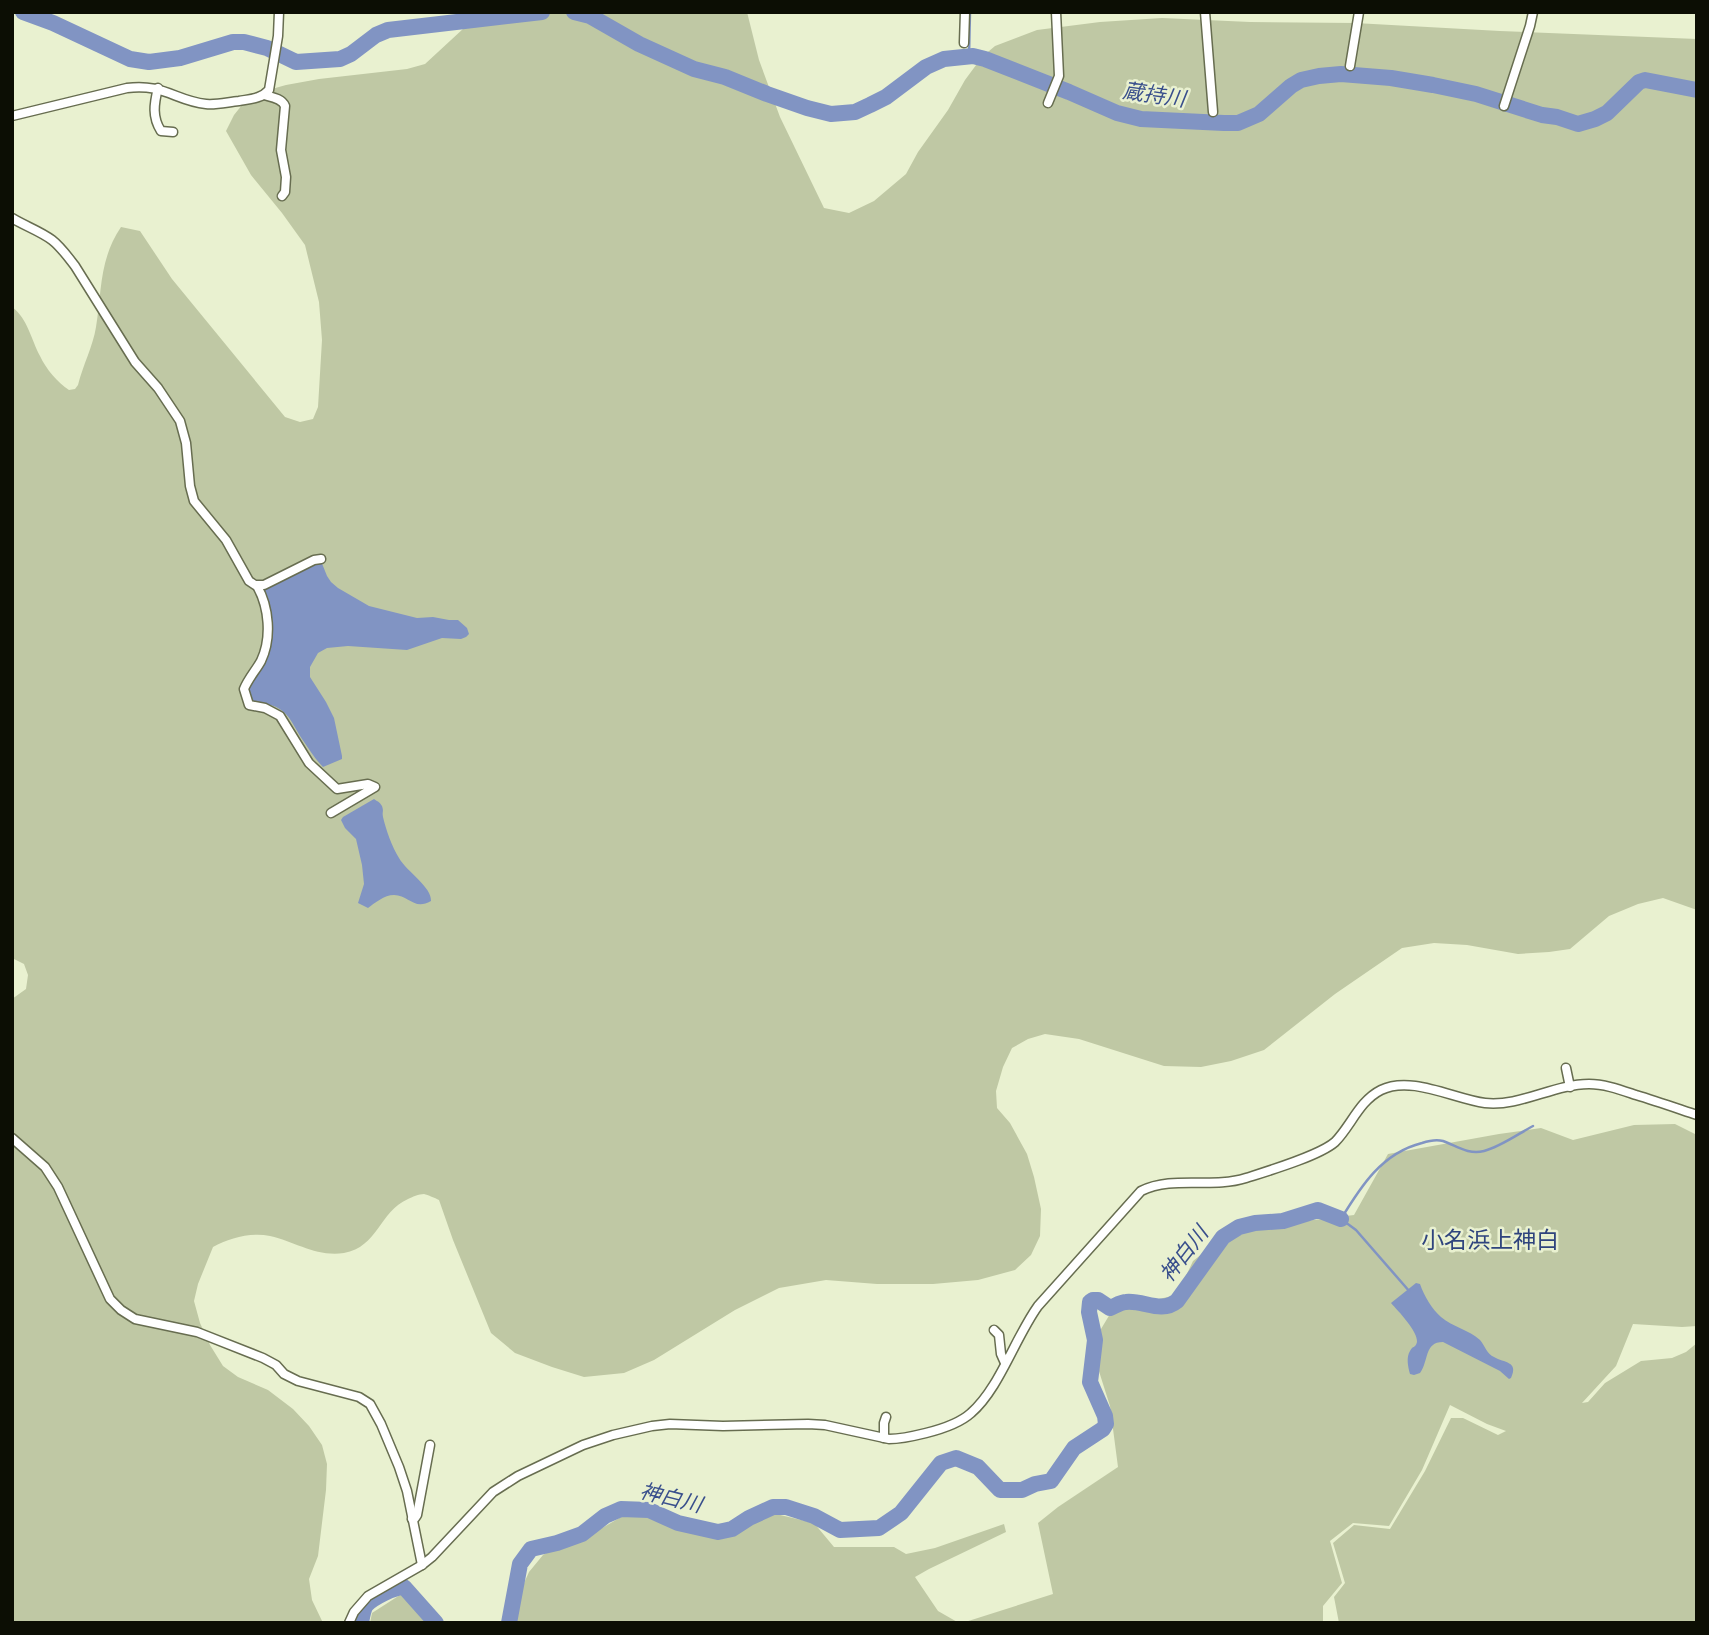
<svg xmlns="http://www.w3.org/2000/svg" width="1709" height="1635" viewBox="0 0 1709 1635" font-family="'Fira Sans','Noto Sans JP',sans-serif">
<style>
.green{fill:#bfc8a4}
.water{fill:#8194c3}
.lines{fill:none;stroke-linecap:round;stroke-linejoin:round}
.stream{stroke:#8194c3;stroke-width:2.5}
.river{stroke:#8194c3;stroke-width:16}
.street-casing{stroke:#676d50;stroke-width:11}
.street{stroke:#fff;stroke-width:8}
.labels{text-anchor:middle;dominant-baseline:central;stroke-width:5;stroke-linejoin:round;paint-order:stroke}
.water-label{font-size:21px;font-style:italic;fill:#394f8c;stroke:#e9f1d0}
.quarter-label{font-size:23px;fill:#2f447d;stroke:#e9f1d0}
</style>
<rect width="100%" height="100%" fill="#e9f1d0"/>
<g class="green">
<path d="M486 12H747L759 60 780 117 824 208 849 213 874 201 906 174 918 152 948 110 965 80 982 57 995 46 1037 30 1100 22 1162 18 1250 22 1355 23 1500 31 1697 39V910L1663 898 1638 904 1609 916 1570 949 1549 952 1518 954 1467 945 1434 943 1402 948 1335 994 1264 1050 1231 1061 1201 1067 1164 1066 1079 1039 1045 1034 1028 1039 1012 1048 1003 1067 996 1091 997 1108 1010 1123 1027 1154 1034 1177 1041 1209 1040 1236 1031 1255 1015 1270 978 1280 933 1284H877L826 1280 779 1288 735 1310 654 1360 624 1373 584 1377 552 1367 515 1353 491 1333 453 1240 439 1200C435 1198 428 1195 424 1194 419 1194 412 1197 408 1199 379 1212 378 1247 344 1253 316 1257 296 1242 270 1236 251 1232 229 1238 213 1247L198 1284 194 1301 200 1323 210 1345 223 1366 238 1377 268 1390 293 1409 309 1426 322 1445 327 1464 326 1490 318 1556 309 1579 312 1600 323 1623H12V999L26 989 28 975 24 964 12 958V307C28 319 31 339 40 356 46 369 58 383 69 390L75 389 78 385C83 365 93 346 96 327 102 290 99 260 121 227L140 231 172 279 285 417 300 422 313 419 318 407 322 340 319 302 305 245 282 213 251 175 226 131 234 115 250 95 286 85 319 79 407 69 425 64 464 28Z"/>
<path d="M1675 1124 1697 1135V1326L1682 1327 1633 1324 1616 1366 1582 1403 1588 1402 1605 1383 1641 1361 1672 1358 1686 1352 1697 1343V1623H1339L1334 1597 1345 1583 1333 1543 1354 1525 1390 1529 1425 1471 1451 1418H1463L1498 1435 1506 1431 1487 1424 1450 1405 1422 1470 1389 1526 1353 1523 1330 1541 1342 1583 1323 1606V1623H962L1053 1594 1038 1523 1058 1507 1118 1467 1110 1406 1097 1365 1095 1339 1113 1309 1177 1295 1193 1261 1240 1224 1305 1221 1354 1215 1388 1154 1499 1134 1541 1128 1573 1140 1634 1125Z"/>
<path d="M640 1506 677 1521 731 1530 776 1514 814 1523 834 1547H894L906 1554 935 1548 1004 1524 1006 1532 929 1569 915 1577 938 1611 959 1623H506L529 1572 543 1555 571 1539 597 1531Z"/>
<path d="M400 1595 413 1596 438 1619 447 1623H370L372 1613Z"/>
</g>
<g class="water">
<path d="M321 561 327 576 331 582 338 588 369 606 417 618 433 617 449 620H458L467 628 469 634 466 637 461 639 442 638 407 650 348 646 327 648 318 653 310 667V677L326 702 334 718 342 756V759L323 767C315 759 309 749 302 739 295 729 290 714 278 708 269 702 259 707 250 701L248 687 268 649 263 591 316 562Z"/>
<path d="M374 799C378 802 379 801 382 806 384 812 382 811 383 817 386 830 392 847 399 858 407 872 432 887 431 901 414 911 409 895 394 895 384 895 375 903 368 908L358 903 364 884 362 865 356 839 345 828 341 820 343 817Z"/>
<path d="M1416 1283 1420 1284C1424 1296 1432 1309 1441 1317 1453 1327 1469 1330 1480 1340 1485 1346 1487 1354 1494 1357 1504 1363 1519 1361 1511 1378L1509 1379 1500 1371 1443 1342C1424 1342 1429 1361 1420 1373L1414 1375 1410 1374C1408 1367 1406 1357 1410 1351 1413 1345 1415 1349 1417 1342 1418 1331 1398 1311 1391 1303Z"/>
</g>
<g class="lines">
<g class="stream">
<path d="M969 56 970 12"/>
<path d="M1410 1292 1356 1230 1341 1219C1361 1186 1382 1153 1422 1143 1428 1141 1436 1139 1443 1141 1457 1146 1468 1155 1484 1151 1500 1147 1518 1134 1533 1126"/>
</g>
<g class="river">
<path d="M23 12 53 23 130 59 149 62 180 58 233 42H244L267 48 296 62 340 59 351 54 376 35 388 30 542 12"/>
<path d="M574 12 590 16 639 44 694 69 725 77 767 94 807 108 831 114 855 112 870 105 886 97 926 67 944 59 973 56 985 59 1069 92 1117 113 1141 119 1224 123H1238L1259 114 1291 86 1301 80 1319 76 1341 74 1391 78 1433 85 1476 94 1542 115 1557 117 1578 124 1595 119 1607 113 1639 82 1645 80 1697 90"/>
<path d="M361 1623C362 1617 363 1610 366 1605 373 1598 394 1587 404 1587L436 1623"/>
<path d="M509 1623 520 1564 531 1549 557 1543 582 1534 605 1516 621 1509 649 1510 678 1523 718 1532 732 1529 749 1518 773 1507H786L814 1516 840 1530 879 1528 901 1513 941 1463 956 1458 978 1467 1000 1490H1022L1035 1484 1051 1481 1074 1448 1103 1429 1106 1424 1105 1416 1090 1382 1095 1340 1089 1312 1090 1302 1093 1300H1098L1110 1308C1115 1306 1121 1302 1126 1302 1144 1300 1161 1314 1177 1301L1223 1237 1239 1227 1255 1223 1283 1221 1318 1210 1341 1219"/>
</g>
<defs>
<g id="street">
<path d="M1205 12 1213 112"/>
<path d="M964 43 965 12"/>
<path d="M1350 66 1359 12"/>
<path d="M158 88C154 104 152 117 161 131L173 132"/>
<path d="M264 95C271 97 282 98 285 106L281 150 286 177 285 192 282 196"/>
<path d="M1048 103 1059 76 1056 12"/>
<path d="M1504 106 1530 26 1533 12"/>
<path d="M12 116 127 88C163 83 176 101 206 104 217 105 228 102 239 101 250 99 261 99 269 90L278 36 279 12"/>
<path d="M12 218C25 226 40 231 52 240 61 247 68 257 75 266L135 362 158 388 180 421 186 443 190 486 194 501 226 540 249 581 255 585H264L314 560 321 559"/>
<path d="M257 586C269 607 272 638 261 661 256 670 248 679 244 689L249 705 265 708 280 716 309 763 337 789 368 784 375 787 331 813"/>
<path d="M1566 1068 1570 1087"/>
<path d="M12 1138 45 1167 58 1187 110 1299 121 1310 135 1319 197 1332 263 1358 276 1365 284 1374 298 1381 359 1397 370 1404 381 1424 399 1467 407 1491 422 1565"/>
<path d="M994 1330 999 1335 1001 1354 1005 1363"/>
<path d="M884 1438V1423L886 1417"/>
<path d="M412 1519 415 1518 417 1515 430 1445"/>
<path d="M349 1623 354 1612 368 1596 422 1565 432 1557 493 1492 518 1476 583 1445 613 1435 652 1426 670 1424 723 1426 808 1424 825 1425 889 1439C902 1439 914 1436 926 1433 942 1429 960 1423 971 1413 999 1389 1015 1338 1038 1306L1141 1191C1173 1175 1212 1189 1246 1178 1268 1171 1319 1156 1335 1142 1351 1126 1359 1101 1381 1090 1411 1075 1454 1099 1485 1103 1520 1107 1554 1084 1589 1084 1605 1084 1621 1090 1636 1095 1656 1101 1676 1108 1697 1115"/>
</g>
</defs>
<use href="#street" class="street-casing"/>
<use href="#street" class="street"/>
</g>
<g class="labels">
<g class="water-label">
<text transform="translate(1154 95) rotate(8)">蔵持川</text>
<text transform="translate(1184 1254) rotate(-52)">神白川</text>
<text transform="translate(671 1498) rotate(14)">神白川</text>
</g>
<g class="quarter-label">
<text x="1490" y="1240">小名浜上神白</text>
</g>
</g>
<rect width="1709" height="1635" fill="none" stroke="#0c0e04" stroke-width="28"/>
</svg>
